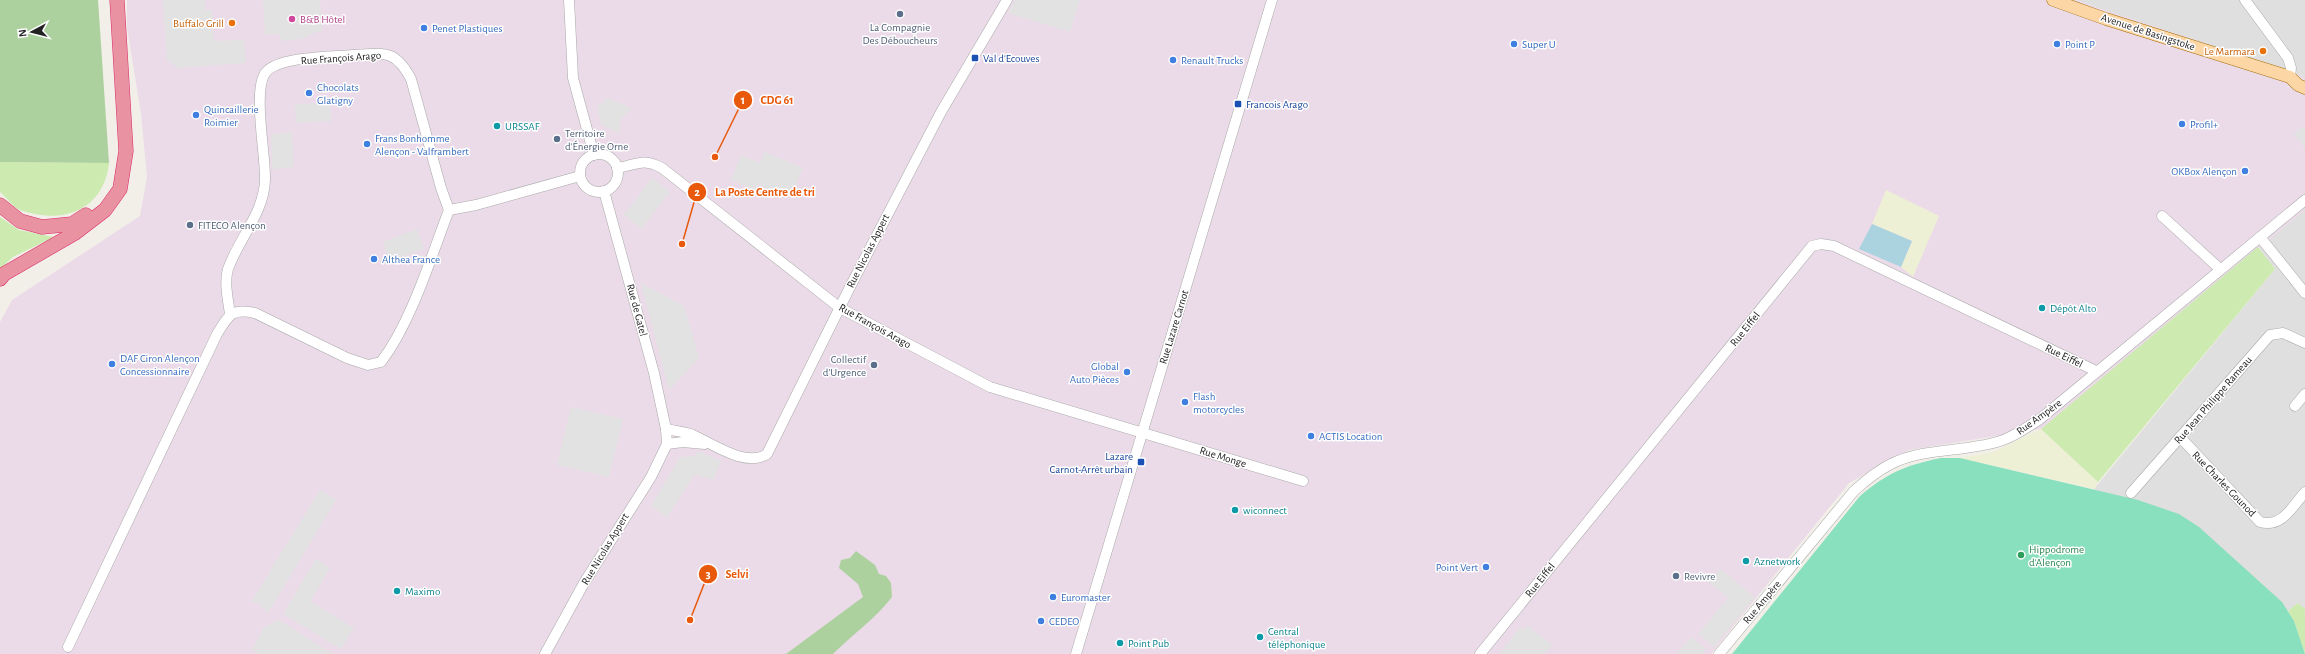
<svg xmlns="http://www.w3.org/2000/svg" width="2305" height="654" viewBox="0 0 2305 654" font-family="'Alegreya Sans',sans-serif">
<style>
.residential{fill:#e0dfdf}
.industrial{fill:#ebdbe8}
.farmland{fill:#eef0d5}
.grass{fill:#cdebb0}
.forest{fill:#add19e}
.pitch{fill:#88e0be}
.parking{fill:#e2e2e2}
.water{fill:#aad3df}
.lines{fill:none;stroke-linecap:round;stroke-linejoin:round}
.minor-casing{stroke:#a9a9a9;stroke-width:11}
.major-casing{stroke:#a06b00;stroke-width:13}
.highway-casing{stroke:#dc2a67;stroke-width:15}
.minor{stroke:#fff;stroke-width:10}
.major{stroke:#fcd6a4;stroke-width:12}
.highway{stroke:#e892a2;stroke-width:14}
.service-dot{fill:#5c6f8a;stroke:#fff;stroke-width:1.5}
.hotel-dot{fill:#d1479c;stroke:#fff;stroke-width:1.5}
.food-dot{fill:#e8710a;stroke:#fff;stroke-width:1.5}
.shop-dot{fill:#3f7fe0;stroke:#fff;stroke-width:1.5}
.transit-dot{fill:#1a4fb4;stroke:#fff;stroke-width:1.5}
.culture-dot{fill:#0f9aa8;stroke:#fff;stroke-width:1.5}
.leisure-dot{fill:#2e9e5b;stroke:#fff;stroke-width:1.5}
.labels{text-anchor:middle;dominant-baseline:central;stroke-width:3;stroke-linejoin:round;paint-order:stroke}
.hotel-label{font-size:11px;fill:#b23c85;stroke:#fff;text-anchor:start}
.food-label{font-size:11px;fill:#c56008;stroke:#fff;text-anchor:end}
.service-label{font-size:11px;fill:#4e5e75;stroke:#fff;text-anchor:start}
.shop-label{font-size:11px;fill:#366cbe;stroke:#fff;text-anchor:start}
.street-label{font-size:11px;fill:#222;stroke:#fff}
.transit-label{font-size:11px;fill:#164399;stroke:#fff;text-anchor:start}
.culture-label{font-size:11px;fill:#0d838f;stroke:#fff;text-anchor:start}
.leisure-label{font-size:11px;fill:#27864d;stroke:#fff;text-anchor:start}
.leader{fill:none;stroke:#e8590c;stroke-width:1.5}
.callout-dot{fill:#e8590c;stroke:#fff;stroke-width:1.5}
.mark-label{font-size:12px;text-anchor:middle;font-weight:bold;fill:#fff}
.callout-label{font-size:12px;text-anchor:middle;font-weight:bold;fill:#e8590c;stroke:#fff;stroke-width:3;stroke-linejoin:round;paint-order:stroke}
</style>
<rect width="100%" height="100%" fill="#f2efe9"/>
<g class="residential">
<path d="M2076 0H2305V77L2246 58Z"/>
<path d="M2305 210V609L2298 603 2288 611 2272 594 2094 489 2275 269 2258 247Z"/>
</g>
<path class="industrial" d="M127 0H2076L2305 77V210L2041 429 1909 450 1849 483 1711 654H0V322L12 300 140 216 147 177 141 114 127 27Z"/>
<g class="farmland">
<path d="M1886 190 1939 216 1913 277 1901 267 1912 241 1872 224Z"/>
<path d="M2041 429 2098 482 2094 489 1960 458 1994 452Z"/>
</g>
<g class="grass">
<path d="M0 162 109 163C105 203 73 222 35 214 31 213 25 212 20 210 13 207 6 197 0 192Z"/>
<path d="M0 217 19 230 54 237 13 257 0 269Z"/>
<path d="M2258 247 2275 269 2098 482 2041 429Z"/>
<path d="M2298 603 2305 609V654L2294 621 2288 611Z"/>
</g>
<g class="forest">
<path d="M0 0H98L109 163 0 162Z"/>
<path d="M856 551 875 565 879 574 886 576 891 583 892 597C875 619 853 634 833 654H786L863 597 858 584 839 568 841 560 850 558Z"/>
</g>
<path class="pitch" d="M1941 458H1960L2138 500 2179 514 2199 527 2282 602 2294 621 2305 654H1732L1860 496C1887 473 1906 465 1941 458Z"/>
<g class="parking">
<path d="M163 0H205V10H212L214 41 244 40 246 63 178 68 167 60Z"/>
<path d="M263 0H320L322 31 316 32 302 39 282 41 279 34 265 35Z"/>
<path d="M1015 0H1080L1070 32 1008 13Z"/>
<path d="M608 98 632 109 621 119 619 134 601 124 597 107Z"/>
<path d="M330 103 332 121 296 123 295 104Z"/>
<path d="M2302 127 2305 129V148L2294 134Z"/>
<path d="M292 132 294 167 272 169 271 134Z"/>
<path d="M765 152 803 168 790 198 758 184 755 190 731 180 741 155 760 163Z"/>
<path d="M652 178 670 192 641 229 624 215Z"/>
<path d="M417 229 424 249 389 261 383 242Z"/>
<path d="M641 283 684 306 699 358 669 390Z"/>
<path d="M571 407 623 419 609 477 557 465Z"/>
<path d="M698 451 721 461 713 480 695 474 667 517 651 506 680 457 695 456Z"/>
<path d="M320 490 336 500 268 613 259 604 251 602Z"/>
<path d="M316 559 330 568 310 601 354 628 341 649 283 614Z"/>
<path d="M1720 569 1755 597 1714 647 1698 634 1728 598 1708 582Z"/>
<path d="M279 620 333 654H260L252 650 264 627Z"/>
<path d="M1528 626 1552 645 1545 654H1499L1520 627 1523 630Z"/>
<path d="M1691 637 1706 649 1702 654H1677Z"/>
</g>
<path class="water" d="M1872 224 1912 241 1901 267 1859 249Z"/>
<g class="lines">
<defs>
<g id="minor">
<path d="M569 0 573 78 594 155"/>
<path d="M2245 0 2288 58 2291 68 2290 77"/>
<circle cx="599" cy="173" r="19"/>
<path d="M617 168C637 165 642 157 662 168L840 308 990 387 1303 481"/>
<path d="M2162 216 2220 269"/>
<path d="M2260 237 2305 293"/>
<path d="M230 314C228 300 224 282 228 269 239 238 264 213 265 180 266 156 252 89 266 72 280 56 332 57 353 55 385 53 395 49 411 79L441 188 449 210 476 205 580 176"/>
<path d="M2295 406 2305 394"/>
<path d="M666 429C675 431 685 432 693 435 713 444 746 468 767 454L851 285 941 112 1007 0"/>
<path d="M2180 437 2260 522C2282 528 2292 507 2305 492"/>
<path d="M667 444 683 442 705 444"/>
<path d="M2131 493 2270 335 2283 333 2305 343"/>
<path d="M68 647 217 334C229 315 231 308 255 313L347 358 368 365 381 362C411 323 431 257 449 210"/>
<path d="M545 654 584 583 651 477 667 444 666 429 654 373 604 191"/>
<path d="M1076 654 1272 0"/>
<path d="M1480 654 1812 246 1821 244 1834 246 2096 371"/>
<path d="M1719 654 1854 491C1865 481 1877 471 1891 464 1923 448 1963 452 1997 442 2012 438 2026 428 2040 419L2305 200"/>
</g>
<path id="major" d="M2053 0 2106 19 2290 77 2298 85 2305 88"/>
<g id="highway">
<path d="M0 205 20 221 42 227 72 224 86 215"/>
<path d="M0 279 4 274 75 233 105 210 120 189 126 151 117 0"/>
</g>
</defs>
<use href="#minor" class="minor-casing"/>
<use href="#major" class="major-casing"/>
<use href="#highway" class="highway-casing"/>
<use href="#minor" class="minor"/>
<use href="#major" class="major"/>
<use href="#highway" class="highway"/>
</g>
<g class="service-dot">
<circle cx="900" cy="14" r="4"/>
<circle cx="557" cy="139" r="4"/>
<circle cx="190" cy="225" r="4"/>
<circle cx="874" cy="365" r="4"/>
<circle cx="1676" cy="576" r="4"/>
</g>
<circle class="hotel-dot" cx="292" cy="19" r="4"/>
<g class="food-dot">
<circle cx="232" cy="23" r="4"/>
<circle cx="2263" cy="51" r="4"/>
</g>
<g class="shop-dot">
<circle cx="424" cy="28" r="4"/>
<circle cx="1514" cy="44" r="4"/>
<circle cx="2057" cy="44" r="4"/>
<circle cx="1173" cy="60" r="4"/>
<circle cx="309" cy="93" r="4"/>
<circle cx="196" cy="115" r="4"/>
<circle cx="2182" cy="124" r="4"/>
<circle cx="367" cy="144" r="4"/>
<circle cx="2245" cy="171" r="4"/>
<circle cx="374" cy="259" r="4"/>
<circle cx="112" cy="364" r="4"/>
<circle cx="1127" cy="372" r="4"/>
<circle cx="1185" cy="402" r="4"/>
<circle cx="1311" cy="436" r="4"/>
<circle cx="1486" cy="567" r="4"/>
<circle cx="1053" cy="597" r="4"/>
<circle cx="1041" cy="621" r="4"/>
</g>
<g class="transit-dot">
<rect x="971" y="54" width="8" height="8" rx="2"/>
<rect x="1234" y="100" width="8" height="8" rx="2"/>
<rect x="1137" y="458" width="8" height="8" rx="2"/>
</g>
<g class="culture-dot">
<circle cx="497" cy="126" r="4"/>
<circle cx="2042" cy="308" r="4"/>
<circle cx="1235" cy="510" r="4"/>
<circle cx="1746" cy="561" r="4"/>
<circle cx="397" cy="591" r="4"/>
<circle cx="1260" cy="637" r="4"/>
<circle cx="1120" cy="643" r="4"/>
</g>
<circle class="leisure-dot" cx="2021" cy="555" r="4"/>
<g class="labels">
<g class="hotel-label">
<text x="300" y="19">B&amp;B Hôtel</text>
</g>
<g class="food-label">
<text x="224" y="23">Buffalo Grill</text>
<text x="2255" y="51">Le Marmara</text>
</g>
<g class="service-label">
<text x="900" y="27" text-anchor="middle">La Compagnie<tspan x="900" dy="13">Des Déboucheurs</tspan></text>
<text x="565" y="133">Territoire<tspan x="565" dy="13">d'Énergie Orne</tspan></text>
<text x="198" y="225">FITECO Alençon</text>
<text x="866" y="359" text-anchor="end">Collectif<tspan x="866" dy="13">d’Urgence</tspan></text>
<text x="1684" y="576">Revivre</text>
</g>
<g class="shop-label">
<text x="432" y="28">Penet Plastiques</text>
<text x="1522" y="44">Super U</text>
<text x="2065" y="44">Point P</text>
<text x="1181" y="60">Renault Trucks</text>
<text x="317" y="87">Chocolats<tspan x="317" dy="13">Glatigny</tspan></text>
<text x="204" y="109">Quincaillerie<tspan x="204" dy="13">Roimier</tspan></text>
<text x="2190" y="124">Profil+</text>
<text x="375" y="138">Frans Bonhomme<tspan x="375" dy="13">Alençon - Valframbert</tspan></text>
<text x="2237" y="171" text-anchor="end">OKBox Alençon</text>
<text x="382" y="259">Althea France</text>
<text x="120" y="358">DAF Ciron Alençon<tspan x="120" dy="13">Concessionnaire</tspan></text>
<text x="1119" y="366" text-anchor="end">Global<tspan x="1119" dy="13">Auto Pièces</tspan></text>
<text x="1193" y="396">Flash<tspan x="1193" dy="13">motorcycles</tspan></text>
<text x="1319" y="436">ACTIS Location</text>
<text x="1478" y="567" text-anchor="end">Point Vert</text>
<text x="1061" y="597">Euromaster</text>
<text x="1049" y="621">CEDEO</text>
</g>
<g class="street-label">
<text transform="translate(2148 32) rotate(18)">Avenue de Basingstoke</text>
<text transform="translate(341 58) rotate(-4)">Rue François Arago</text>
<text transform="translate(868 251) rotate(-63)">Rue Nicolas Appert</text>
<text transform="translate(637 310) rotate(75)">Rue de Gatel</text>
<text transform="translate(875 326) rotate(29)">Rue François Arago</text>
<text transform="translate(1174 327) rotate(-73)">Rue Lazare Carnot</text>
<text transform="translate(1745 329) rotate(-51)">Rue Eiffel</text>
<text transform="translate(2064 356) rotate(26)">Rue Eiffel</text>
<text transform="translate(2213 400) rotate(-49)">Rue Jean Philippe Rameau</text>
<text transform="translate(2039 417) rotate(-36)">Rue Ampère</text>
<text transform="translate(1223 457) rotate(17)">Rue Monge</text>
<text transform="translate(2224 484) rotate(46)">Rue Charles Gounod</text>
<text transform="translate(605 549) rotate(-59)">Rue Nicolas Appert</text>
<text transform="translate(1540 580) rotate(-51)">Rue Eiffel</text>
<text transform="translate(1762 602) rotate(-50)">Rue Ampère</text>
</g>
<g class="transit-label">
<text x="983" y="58">Val d'Ecouves</text>
<text x="1246" y="104">Francois Arago</text>
<text x="1133" y="456" text-anchor="end">Lazare<tspan x="1133" dy="13">Carnot-Arrêt urbain</tspan></text>
</g>
<g class="culture-label">
<text x="505" y="126">URSSAF</text>
<text x="2050" y="308">Dépôt Alto</text>
<text x="1243" y="510">wiconnect</text>
<text x="1754" y="561">Aznetwork</text>
<text x="405" y="591">Maximo</text>
<text x="1268" y="631">Central<tspan x="1268" dy="13">téléphonique</tspan></text>
<text x="1128" y="643">Point Pub</text>
</g>
<g class="leisure-label">
<text x="2029" y="549">Hippodrome<tspan x="2029" dy="13">d'Alençon</tspan></text>
</g>
</g>
<path class="leader" d="M715 157L743 100M682 244L697 192M690 620L708 574"/>
<g class="callout-dot">
<circle cx="715" cy="157" r="4"/>
<circle cx="682" cy="244" r="4"/>
<circle cx="690" cy="620" r="4"/>
<circle cx="743" cy="100" r="10"/>
<circle cx="697" cy="192" r="10"/>
<circle cx="708" cy="574" r="10"/>
</g>
<g class="mark-label">
<text x="743" y="104">1</text>
<text x="697" y="196">2</text>
<text x="708" y="578">3</text>
</g>
<g class="callout-label">
<text x="777" y="104">CDG 61</text>
<text x="765" y="196">La Poste Centre de tri</text>
<text x="737" y="578">Selvi</text>
</g>
<g transform="translate(32 32) rotate(263)" stroke="#ffffff" stroke-width="3" paint-order="stroke">
<path d="M0-3L7 15L0 10L-7 15Z" fill="#222222"/>
<text y="-6" font-size="11" font-weight="bold" text-anchor="middle" fill="#222222">N</text>
</g>
</svg>
